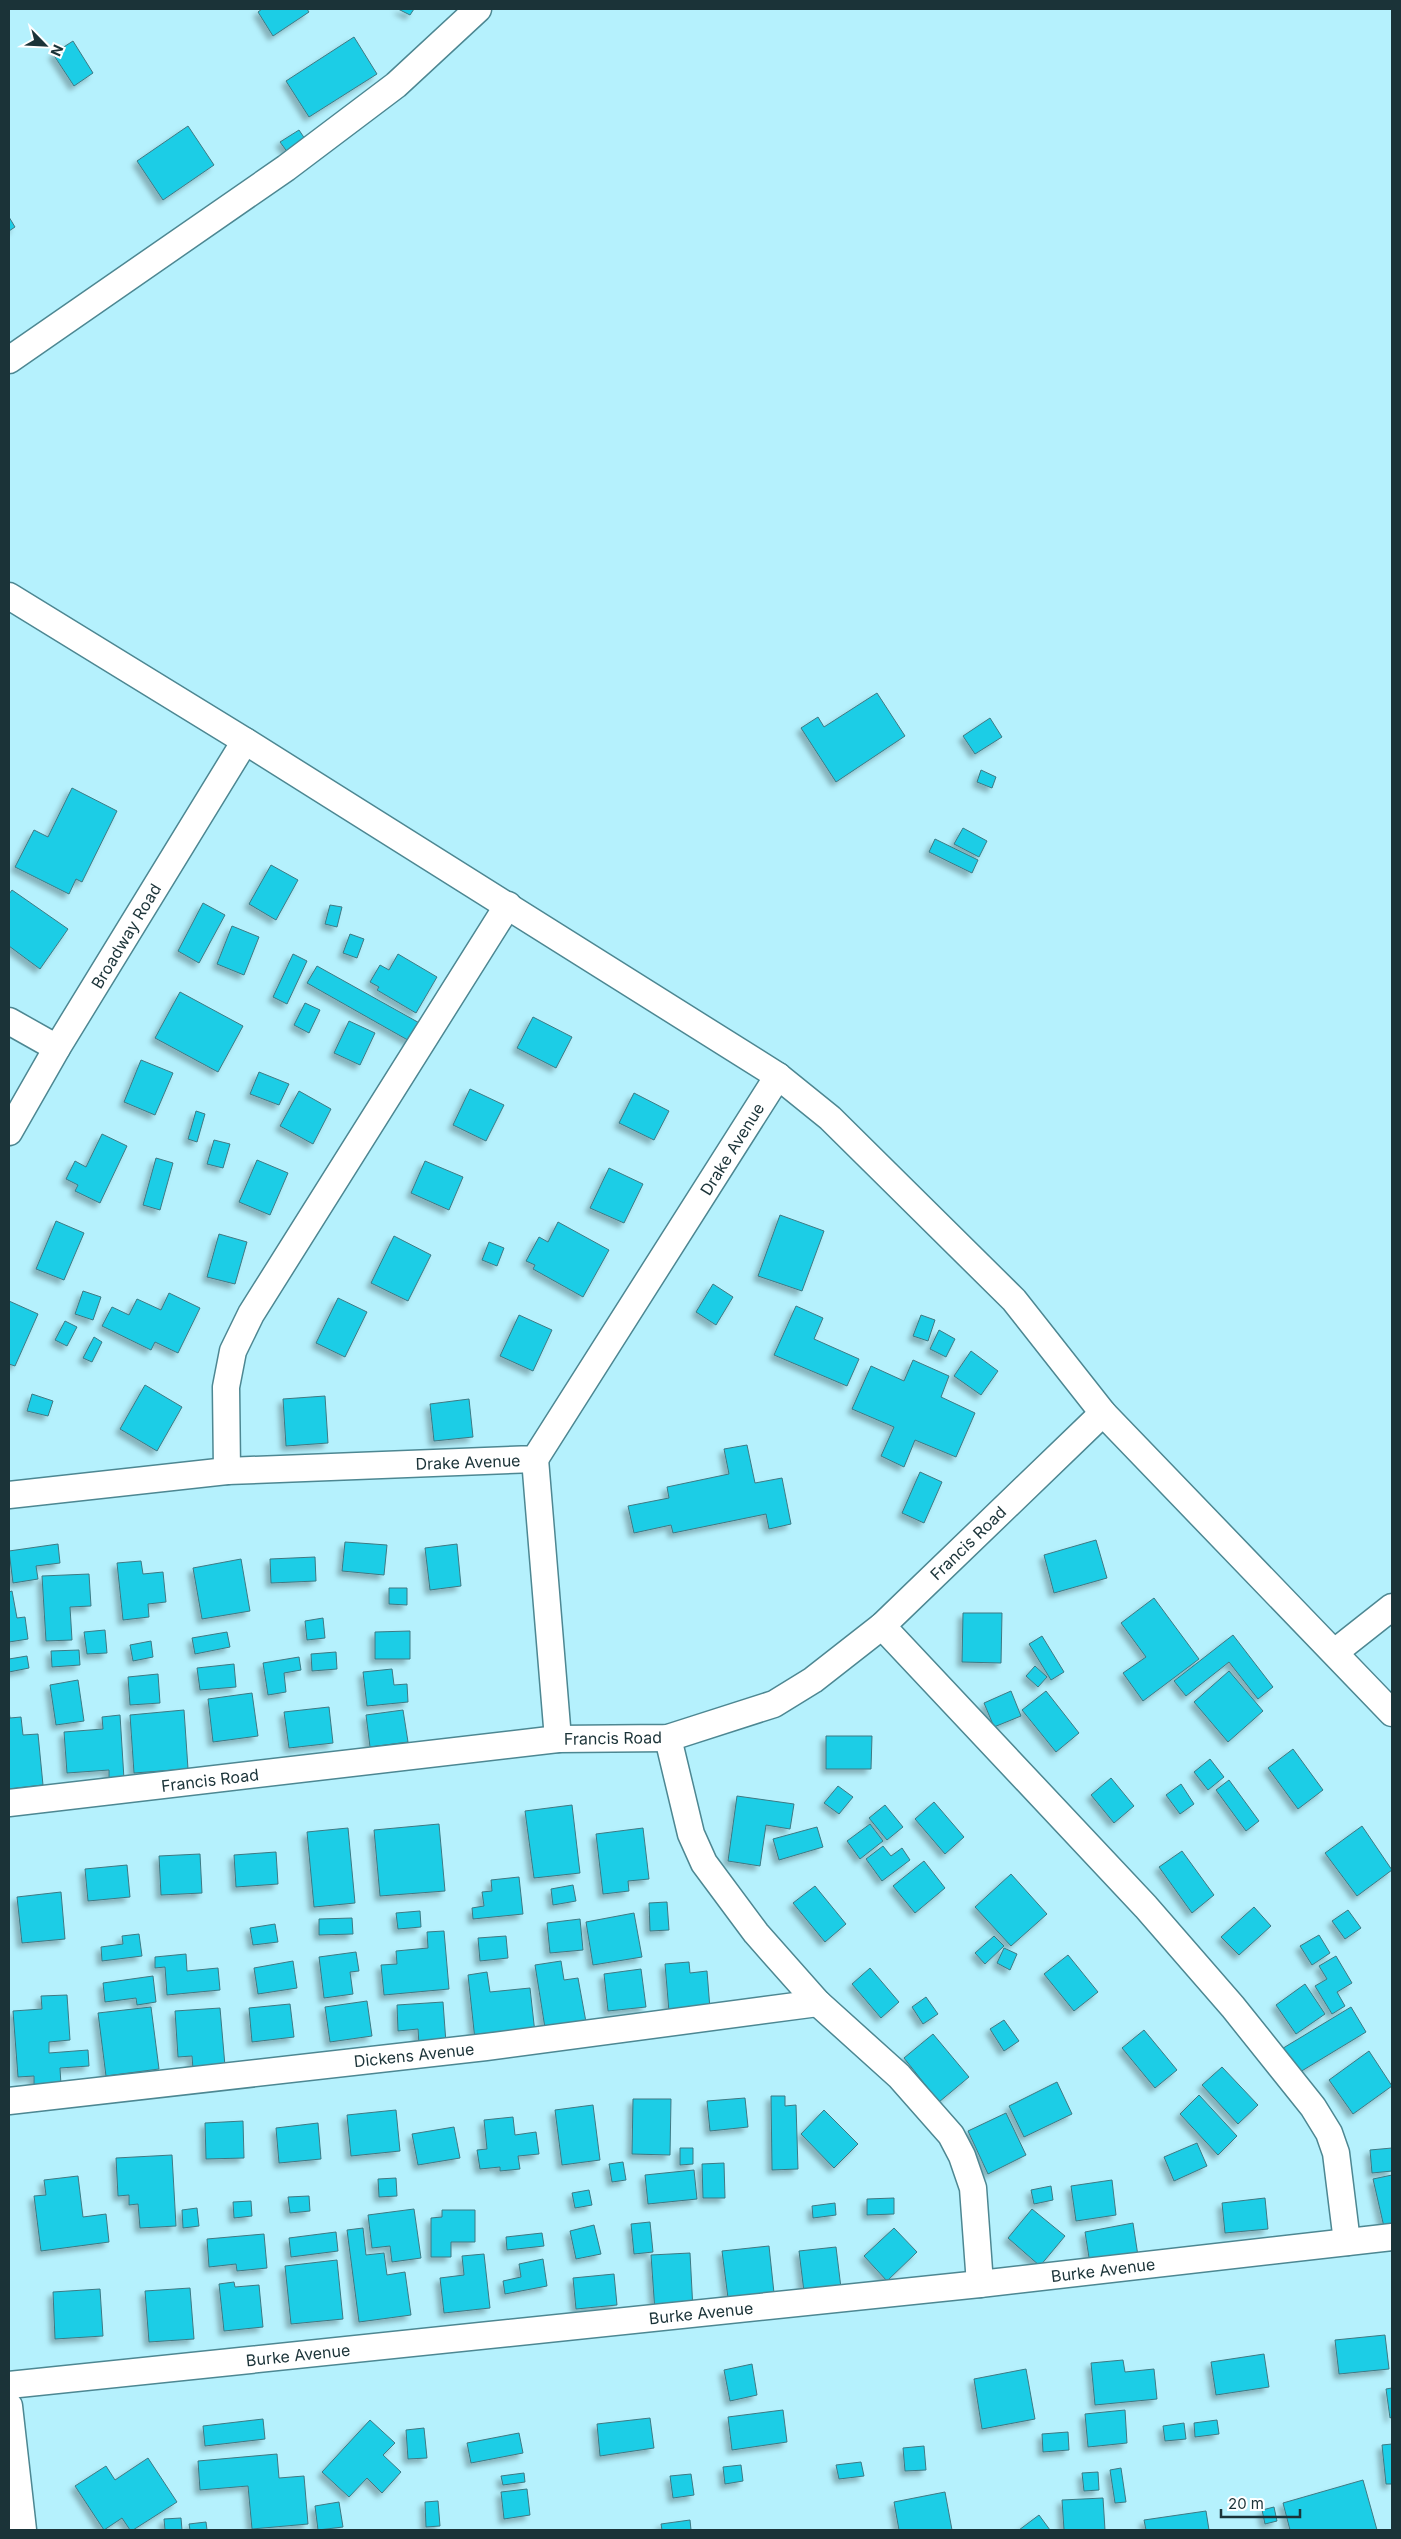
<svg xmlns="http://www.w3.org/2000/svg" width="1401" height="2539" viewBox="0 0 1401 2539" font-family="Inter,sans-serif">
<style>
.building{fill:#1ccde6;stroke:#3f7983;filter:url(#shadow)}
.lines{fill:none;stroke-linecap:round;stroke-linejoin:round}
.minor-casing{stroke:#4d8792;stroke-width:29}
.minor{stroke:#fff;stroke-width:26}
.labels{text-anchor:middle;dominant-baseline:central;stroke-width:5;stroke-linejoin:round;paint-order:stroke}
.street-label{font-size:16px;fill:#1b3338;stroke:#fff}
</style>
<defs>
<filter id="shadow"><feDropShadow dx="-4.5" dy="4.5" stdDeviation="2.5" flood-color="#0004"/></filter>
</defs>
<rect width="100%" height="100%" fill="#b5f1fd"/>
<g class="building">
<path d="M262 9H307L309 12 273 36 258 12Z"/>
<path d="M398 9H414L410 15Z"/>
<path d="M354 37 377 74 309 117 286 81Z"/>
<path d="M73 41 93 73 74 86 53 54Z"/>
<path d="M188 126 214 165 163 200 137 161Z"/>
<path d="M299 130 309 145 291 157 280 142Z"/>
<path d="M9 217 15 227 9 231Z"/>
<path d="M877 693 905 736 836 782 801 728 818 717 824 727Z"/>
<path d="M990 718 1002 737 975 754 963 736Z"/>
<path d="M981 770 996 777 992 788 977 782Z"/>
<path d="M72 788 117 811 82 882 76 879 69 894 15 867 34 830 48 837Z"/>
<path d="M963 828 987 841 979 857 954 844Z"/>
<path d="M935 839 978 860 972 873 929 852Z"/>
<path d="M271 865 298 880 276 920 249 904Z"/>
<path d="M12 890 68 929 40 969 9 946V894Z"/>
<path d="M203 903 225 915 199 963 178 951Z"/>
<path d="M330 905 342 907 337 927 325 924Z"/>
<path d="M232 926 259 937 244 975 217 964Z"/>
<path d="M350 934 364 939 357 958 343 953Z"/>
<path d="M293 954 307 961 287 1004 273 997Z"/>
<path d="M398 954 437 977 416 1013 377 990 379 987 370 982 380 965 389 970Z"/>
<path d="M317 966 423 1025 413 1043 307 983Z"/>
<path d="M180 992 243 1026 218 1072 155 1038Z"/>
<path d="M305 1003 320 1010 309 1033 294 1025Z"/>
<path d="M533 1017 572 1037 556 1068 517 1048Z"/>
<path d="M349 1021 375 1033 360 1065 334 1053Z"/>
<path d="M141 1060 173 1073 155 1115 124 1102Z"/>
<path d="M259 1072 289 1084 279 1105 250 1094Z"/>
<path d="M470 1089 504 1105 486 1141 453 1125Z"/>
<path d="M299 1091 331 1109 313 1144 280 1126Z"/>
<path d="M634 1093 669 1111 654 1140 619 1123Z"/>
<path d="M196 1111 205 1114 197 1142 188 1139Z"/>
<path d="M102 1134 127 1146 100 1203 75 1191 78 1185 66 1179 75 1161 86 1167Z"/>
<path d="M214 1140 230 1144 223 1168 207 1164Z"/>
<path d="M156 1158 173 1163 160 1210 143 1205Z"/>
<path d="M257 1160 288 1173 270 1215 239 1202Z"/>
<path d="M425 1161 463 1177 449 1210 411 1193Z"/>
<path d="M609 1168 643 1184 624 1223 590 1208Z"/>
<path d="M780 1215 824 1231 802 1291 758 1276Z"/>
<path d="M56 1221 84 1233 64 1280 36 1269Z"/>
<path d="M558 1222 609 1250 583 1297 533 1269 535 1265 526 1261 539 1237 548 1242Z"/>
<path d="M219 1234 247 1242 235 1284 207 1277Z"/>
<path d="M394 1236 431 1255 408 1301 371 1283Z"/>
<path d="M489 1242 504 1248 497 1266 482 1260Z"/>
<path d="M713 1284 733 1297 716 1325 696 1312Z"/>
<path d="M83 1291 101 1297 93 1320 75 1314Z"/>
<path d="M169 1293 200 1308 178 1353 155 1342 151 1350 102 1326 112 1307 129 1315 137 1299 161 1310Z"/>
<path d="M338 1298 367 1312 345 1357 316 1343Z"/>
<path d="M9 1301 38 1314 15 1366 9 1364Z"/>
<path d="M796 1306 823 1318 814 1339 859 1359 847 1386 774 1355Z"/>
<path d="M519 1315 552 1330 533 1371 500 1356Z"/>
<path d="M921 1315 935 1320 928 1341 913 1336Z"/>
<path d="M65 1321 77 1327 67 1346 55 1340Z"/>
<path d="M939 1330 955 1339 946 1357 930 1349Z"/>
<path d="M94 1337 102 1342 92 1362 83 1358Z"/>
<path d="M971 1351 998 1371 981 1395 954 1376Z"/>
<path d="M913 1360 949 1376 941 1397 975 1413 956 1457 915 1440 904 1467 881 1456 894 1427 852 1409 871 1366 904 1381Z"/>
<path d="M145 1385 182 1407 157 1451 120 1429Z"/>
<path d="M32 1394 53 1401 48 1416 27 1411Z"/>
<path d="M325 1396 328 1443 286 1446 283 1399Z"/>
<path d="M469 1399 473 1437 434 1441 430 1404Z"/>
<path d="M747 1445 755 1483 782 1478 791 1524 769 1529 766 1514 673 1533 671 1525 634 1533 628 1506 669 1498 667 1487 729 1474 724 1449Z"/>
<path d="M920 1472 942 1482 924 1523 902 1513Z"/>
<path d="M1096 1540 1107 1578 1054 1593 1044 1555Z"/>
<path d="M345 1542 387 1545 384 1575 342 1571Z"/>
<path d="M58 1544 60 1563 36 1566 38 1579 13 1583 9 1551Z"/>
<path d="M457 1544 461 1586 430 1590 425 1548Z"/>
<path d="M315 1557 316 1581 271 1583 270 1559Z"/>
<path d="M241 1559 250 1611 202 1619 193 1568Z"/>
<path d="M141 1561 143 1574 163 1572 166 1602 148 1604 149 1617 123 1620 117 1563Z"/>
<path d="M89 1574 91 1606 70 1607 72 1640 46 1641 42 1576Z"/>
<path d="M389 1588H407V1605L389 1604Z"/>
<path d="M12 1591 17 1618 25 1617 28 1639 9 1642V1592Z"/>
<path d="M1154 1598 1199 1659 1143 1701 1123 1673 1146 1657 1121 1623Z"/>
<path d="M963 1613H1002L1001 1663 962 1662Z"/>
<path d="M323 1618 325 1638 307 1640 305 1621Z"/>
<path d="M105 1630 107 1653 87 1654 84 1632Z"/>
<path d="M410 1631V1659H375V1632Z"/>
<path d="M227 1632 230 1647 195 1654 192 1638Z"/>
<path d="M1233 1635 1273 1687 1258 1699 1229 1662 1186 1696 1174 1681Z"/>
<path d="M1042 1636 1064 1672 1051 1680 1029 1644Z"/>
<path d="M151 1641 153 1657 133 1661 130 1645Z"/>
<path d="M79 1650 80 1665 52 1667 51 1651Z"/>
<path d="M336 1652 337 1669 312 1671 311 1654Z"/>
<path d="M9 1656V1659L27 1656 29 1668 9 1672Z"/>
<path d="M299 1657 301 1670 284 1673 286 1692 268 1695 263 1663Z"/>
<path d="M234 1664 236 1687 200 1690 197 1668Z"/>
<path d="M1035 1666 1047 1677 1038 1687 1026 1676Z"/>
<path d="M392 1669 394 1685 407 1684 408 1702 367 1706 363 1672Z"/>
<path d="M1229 1671 1263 1711 1228 1742 1194 1702Z"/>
<path d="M158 1674 160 1703 130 1705 128 1677Z"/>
<path d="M78 1680 84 1721 56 1725 50 1685Z"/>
<path d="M1011 1691 1021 1716 994 1727 984 1703Z"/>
<path d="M1046 1691 1079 1733 1056 1752 1022 1710Z"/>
<path d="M252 1693 258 1736 213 1742 208 1699Z"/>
<path d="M329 1707 333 1743 289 1748 284 1712Z"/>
<path d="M184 1710 188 1769 134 1773 130 1715Z"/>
<path d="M403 1710 408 1742 370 1747 366 1715Z"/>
<path d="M9 1712 10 1718 21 1717 23 1735 38 1734 43 1785 9 1789Z"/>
<path d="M120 1715 124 1779 109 1780V1770L67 1773 64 1732 103 1729 102 1717Z"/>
<path d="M826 1736H872L871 1769H826Z"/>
<path d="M1293 1749 1323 1790 1298 1809 1268 1768Z"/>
<path d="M1210 1759 1224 1777 1208 1790 1194 1772Z"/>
<path d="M1111 1778 1134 1806 1114 1823 1091 1795Z"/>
<path d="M1229 1780 1259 1821 1246 1831 1216 1790Z"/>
<path d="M1181 1784 1194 1804 1180 1814 1166 1795Z"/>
<path d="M838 1786 853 1797 839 1814 824 1803Z"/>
<path d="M737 1796 794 1804 790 1829 766 1825 760 1866 728 1861Z"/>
<path d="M934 1802 964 1837 945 1854 915 1819Z"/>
<path d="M572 1805 580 1873 534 1878 525 1811Z"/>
<path d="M885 1805 903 1827 887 1840 869 1818Z"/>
<path d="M439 1824 445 1891 380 1896 374 1830Z"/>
<path d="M870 1824 883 1841 860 1859 847 1841Z"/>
<path d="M1362 1826 1392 1870 1357 1896 1325 1853Z"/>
<path d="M817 1827 823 1847 779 1860 773 1839Z"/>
<path d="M348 1828 355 1903 314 1907 307 1832Z"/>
<path d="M643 1828 649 1879 628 1881 629 1891 603 1894 596 1834Z"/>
<path d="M883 1846 891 1856 902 1848 910 1860 882 1881 866 1859Z"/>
<path d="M1182 1851 1214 1895 1192 1913 1159 1867Z"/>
<path d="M276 1852 278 1884 236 1887 234 1855Z"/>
<path d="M200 1854 202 1893 161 1895 159 1856Z"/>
<path d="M924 1861 945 1888 915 1913 893 1886Z"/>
<path d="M127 1865 130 1897 88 1901 85 1869Z"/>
<path d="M1011 1874 1047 1914 1011 1946 975 1907Z"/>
<path d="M519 1877 523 1914 473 1919 472 1908 484 1906 482 1892 492 1891 491 1880Z"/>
<path d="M573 1885 576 1901 553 1905 551 1889Z"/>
<path d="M815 1886 846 1924 825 1942 793 1903Z"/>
<path d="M61 1892 65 1939 22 1943 17 1897Z"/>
<path d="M667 1902 669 1930 650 1931 649 1903Z"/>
<path d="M1254 1907 1271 1926 1239 1955 1221 1937Z"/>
<path d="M1348 1910 1361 1928 1345 1939 1332 1921Z"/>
<path d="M420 1911 421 1927 398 1929 396 1913Z"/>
<path d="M634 1913 642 1957 593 1965 586 1922Z"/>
<path d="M352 1918 353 1934 319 1935V1919Z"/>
<path d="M580 1919 583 1950 550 1953 547 1923Z"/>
<path d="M275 1924 278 1942 253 1945 250 1928Z"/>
<path d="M444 1931 449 1989 384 1995 381 1965 397 1964 396 1951 428 1948 427 1932Z"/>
<path d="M139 1934 142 1956 102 1961 101 1947 123 1944 122 1936Z"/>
<path d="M1319 1935 1330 1953 1312 1965 1300 1946Z"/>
<path d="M506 1936 508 1958 480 1961 478 1938Z"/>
<path d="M994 1936 1004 1946 985 1964 975 1953Z"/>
<path d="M1004 1948 1017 1954 1010 1970 997 1963Z"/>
<path d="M356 1952 359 1971 350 1972 353 1994 324 1998 319 1957Z"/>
<path d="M186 1954 187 1971 218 1968 220 1990 167 1995 165 1967 155 1968V1957Z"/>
<path d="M1068 1955 1098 1992 1074 2011 1044 1974Z"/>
<path d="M1336 1956 1352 1983 1337 1992 1345 2006 1332 2014 1315 1986 1327 1979 1319 1966Z"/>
<path d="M293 1961 297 1988 258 1994 254 1968Z"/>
<path d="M561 1961 564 1980 578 1978 586 2022 545 2028 535 1965Z"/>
<path d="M689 1962 690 1973 707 1971 710 2009 669 2012 665 1964Z"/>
<path d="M870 1968 899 2002 881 2018 852 1984Z"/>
<path d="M641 1969 646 2007 608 2011 604 1974Z"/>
<path d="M487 1972 490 1992 530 1988 535 2033 475 2040 468 1975Z"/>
<path d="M153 1976 156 2002 137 2005 136 1998 105 2002 103 1983Z"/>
<path d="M1305 1984 1325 2014 1296 2034 1276 2005Z"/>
<path d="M67 1995 70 2040 49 2042V2053L88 2050 89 2066 60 2068 61 2085 34 2087V2076L18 2077 13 2011 42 2009 41 1996Z"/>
<path d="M926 1997 938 2014 923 2024 912 2007Z"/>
<path d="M367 2001 372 2036 330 2042 325 2007Z"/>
<path d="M443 2002 446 2043 419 2045 418 2029 398 2031 397 2005Z"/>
<path d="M290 2004 294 2037 252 2042 249 2008Z"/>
<path d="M151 2007 159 2069 106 2076 98 2013Z"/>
<path d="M1351 2007 1366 2032 1295 2075 1280 2050Z"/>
<path d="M220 2008 225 2066 193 2069 192 2056 178 2057 175 2011Z"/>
<path d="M1004 2020 1019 2041 1004 2051 990 2029Z"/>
<path d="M1144 2030 1177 2070 1155 2088 1122 2048Z"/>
<path d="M933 2034 969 2077 939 2102 904 2058Z"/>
<path d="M1369 2051 1392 2086 1353 2114 1329 2080Z"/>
<path d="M1222 2067 1258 2105 1238 2124 1202 2085Z"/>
<path d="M1057 2082 1072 2114 1024 2137 1009 2106Z"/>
<path d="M1199 2095 1237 2136 1218 2155 1180 2114Z"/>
<path d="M771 2096H785V2106L796 2105 798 2169 772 2170Z"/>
<path d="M745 2098 748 2127 710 2131 707 2101Z"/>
<path d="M633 2099H671L670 2155 632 2154Z"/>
<path d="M593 2105 600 2160 562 2165 555 2110Z"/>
<path d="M396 2110 400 2151 351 2156 347 2115Z"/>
<path d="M824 2110 858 2144 834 2168 801 2134Z"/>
<path d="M1006 2113 1026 2155 988 2174 968 2131Z"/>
<path d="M513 2117 515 2135 536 2132 539 2154 518 2156 520 2169 500 2171V2167L480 2169 477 2150 487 2149 484 2120Z"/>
<path d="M243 2121 244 2158 206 2159 205 2123Z"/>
<path d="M318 2123 321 2159 279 2163 276 2128Z"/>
<path d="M454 2127 460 2158 418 2165 412 2134Z"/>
<path d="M1197 2143 1207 2166 1174 2181 1164 2157Z"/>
<path d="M680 2148H693V2164L680 2165Z"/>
<path d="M1392 2148V2171L1372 2173 1370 2150Z"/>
<path d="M172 2155 176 2226 140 2228 138 2204 129 2205V2195L118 2196 116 2158Z"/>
<path d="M623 2162 626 2180 612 2182 609 2164Z"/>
<path d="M724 2163 725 2198H703L702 2164Z"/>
<path d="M694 2170 697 2199 648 2204 645 2175Z"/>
<path d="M1392 2175V2225L1384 2227 1373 2179Z"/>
<path d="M78 2176 83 2217 106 2214 109 2242 41 2251 34 2196 46 2195 44 2180Z"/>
<path d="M396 2178 397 2196 379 2197 378 2179Z"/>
<path d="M1112 2180 1116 2215 1076 2221 1071 2186Z"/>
<path d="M1051 2186 1053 2200 1034 2204 1031 2190Z"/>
<path d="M589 2190 592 2205 575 2208 572 2193Z"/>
<path d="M309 2196 310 2211 290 2213 288 2197Z"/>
<path d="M894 2198V2214L867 2215V2199Z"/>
<path d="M1265 2198 1268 2229 1225 2233 1222 2203Z"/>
<path d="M251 2201 252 2216 234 2218 233 2202Z"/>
<path d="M835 2203 836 2215 813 2218 812 2206Z"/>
<path d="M197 2208 199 2226 183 2228 182 2210Z"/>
<path d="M414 2209 421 2258 392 2262 390 2246 372 2248 368 2215Z"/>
<path d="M1032 2209 1065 2236 1040 2266 1008 2238Z"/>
<path d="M442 2210H475V2242H451V2257H431V2218L442 2217Z"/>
<path d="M650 2222 653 2252 634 2254 631 2224Z"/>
<path d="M1133 2223 1138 2256 1090 2264 1085 2232Z"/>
<path d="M594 2225 601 2254 576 2259 570 2231Z"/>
<path d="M363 2228 366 2255 384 2253 387 2275 405 2272 411 2315 359 2322 347 2230Z"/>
<path d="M894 2228 917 2252 887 2281 864 2256Z"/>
<path d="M336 2232 338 2251 291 2257 289 2238Z"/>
<path d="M542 2233 544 2246 507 2250 506 2237Z"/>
<path d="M264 2234 267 2268 237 2271 236 2264 209 2267 207 2239Z"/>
<path d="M769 2246 774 2293 728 2298 722 2251Z"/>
<path d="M836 2247 841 2288 804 2292 799 2251Z"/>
<path d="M690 2253 693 2310 655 2312 651 2255Z"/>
<path d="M484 2254 490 2308 444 2313 440 2278 464 2275 462 2256Z"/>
<path d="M543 2259 547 2286 505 2294 503 2281 521 2277 519 2264Z"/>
<path d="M337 2260 343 2319 291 2324 285 2266Z"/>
<path d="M614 2274 617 2305 576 2309 573 2278Z"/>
<path d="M234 2282 235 2287 259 2285 263 2327 224 2331 219 2284Z"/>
<path d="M190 2288 194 2339 149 2342 145 2291Z"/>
<path d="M100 2289 103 2336 55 2339 53 2292Z"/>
<path d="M1385 2335 1389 2369 1339 2374 1335 2340Z"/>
<path d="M1264 2354 1269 2387 1216 2395 1211 2362Z"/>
<path d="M1123 2360 1125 2372 1154 2369 1157 2399 1095 2405 1091 2363Z"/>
<path d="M752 2364 757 2395 730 2401 724 2370Z"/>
<path d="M1026 2369 1035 2419 982 2429 974 2379Z"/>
<path d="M1392 2388V2417L1390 2418 1386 2389Z"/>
<path d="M783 2410 787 2442 732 2450 728 2417Z"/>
<path d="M1125 2410 1127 2443 1088 2447 1085 2414Z"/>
<path d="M650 2418 654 2448 600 2456 597 2424Z"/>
<path d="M263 2419 265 2439 205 2446 203 2426Z"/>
<path d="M370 2420 395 2443 383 2455 401 2472 382 2493 367 2478 349 2497 322 2472Z"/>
<path d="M1217 2420 1219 2434 1195 2437 1194 2423Z"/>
<path d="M1184 2423 1186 2439 1165 2441 1163 2426Z"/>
<path d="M424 2428 427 2458 408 2459 406 2430Z"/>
<path d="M1068 2432 1069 2450 1043 2452 1042 2434Z"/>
<path d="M519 2433 523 2453 471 2463 467 2443Z"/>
<path d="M1392 2444V2484H1386L1382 2445Z"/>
<path d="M924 2446 926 2470 905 2471 903 2448Z"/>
<path d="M277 2454 279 2478 304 2476 308 2524 252 2529 248 2486 200 2490 198 2461Z"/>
<path d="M148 2458 177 2502 133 2530H130L122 2518 104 2530 75 2486 106 2466 115 2480Z"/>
<path d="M861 2462 864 2476 839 2479 836 2465Z"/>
<path d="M741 2465 743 2481 725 2484 723 2467Z"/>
<path d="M1121 2468 1126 2502 1115 2503 1110 2470Z"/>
<path d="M1098 2472 1099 2490 1084 2491 1082 2473Z"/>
<path d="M524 2473 525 2482 503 2485 501 2476Z"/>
<path d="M691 2474 694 2495 673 2498 670 2476Z"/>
<path d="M1363 2480 1377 2530H1290L1283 2503Z"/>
<path d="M527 2489 530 2515 504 2519 501 2492Z"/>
<path d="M945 2492 952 2530H899L894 2502Z"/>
<path d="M1103 2498 1105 2530H1064L1062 2500Z"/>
<path d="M438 2501 440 2526 426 2527 425 2502Z"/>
<path d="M339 2502 343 2527 318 2530 315 2506Z"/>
<path d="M1274 2507 1277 2521 1265 2524 1262 2510Z"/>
<path d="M1206 2511 1209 2530H1146L1144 2520Z"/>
<path d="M1039 2515 1050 2530H1019Z"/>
<path d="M181 2518 182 2530H165L164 2519Z"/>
<path d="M690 2520 691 2530H662L661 2524Z"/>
<path d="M206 2522 207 2530H190L189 2524Z"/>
</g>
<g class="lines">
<defs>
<g id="minor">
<path d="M9 360 286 168 396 85 478 9"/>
<path d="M9 596 245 741 778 1076 830 1118 1014 1300 1103 1413 1392 1713"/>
<path d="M9 1021 57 1048"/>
<path d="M9 1132 57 1048 245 741"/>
<path d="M535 1459 558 1739"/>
<path d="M227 1471 226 1387 233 1351 251 1314 508 905"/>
<path d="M9 1495 227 1471 535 1459 778 1076"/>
<path d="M882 1626 1146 1907 1233 2007 1313 2107 1329 2133 1336 2153 1347 2242"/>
<path d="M1335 1652 1392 1607"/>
<path d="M668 1738 691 1834 704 1863 756 1933 818 2003 899 2076 951 2135 962 2156 973 2188 980 2284"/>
<path d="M9 1803 558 1739 668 1738 774 1704 813 1680 882 1626 1103 1413"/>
<path d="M9 2101 486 2047 818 2003"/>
<path d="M9 2385 980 2284 1392 2237"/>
<path d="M9 2406 23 2530"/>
</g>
</defs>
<use href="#minor" class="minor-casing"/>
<use href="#minor" class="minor"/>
</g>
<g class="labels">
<g class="street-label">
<text transform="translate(126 936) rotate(-59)">Broadway Road</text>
<text transform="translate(732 1149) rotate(-58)">Drake Avenue</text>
<text transform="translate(468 1462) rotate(-2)">Drake Avenue</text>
<text transform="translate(968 1543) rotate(-44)">Francis Road</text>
<text transform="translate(613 1738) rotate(-1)">Francis Road</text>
<text transform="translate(210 1780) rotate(-7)">Francis Road</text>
<text transform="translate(414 2055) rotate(-6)">Dickens Avenue</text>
<text transform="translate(1103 2270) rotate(-7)">Burke Avenue</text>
<text transform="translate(701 2313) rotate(-6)">Burke Avenue</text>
<text transform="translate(298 2355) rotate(-6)">Burke Avenue</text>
</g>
</g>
<rect width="1401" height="2539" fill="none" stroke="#1b3338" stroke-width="20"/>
<g transform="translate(45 45) rotate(114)" stroke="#ffffff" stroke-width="4" paint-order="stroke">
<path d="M0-4L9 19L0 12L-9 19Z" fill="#1b3338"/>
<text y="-8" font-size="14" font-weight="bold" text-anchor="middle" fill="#1b3338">N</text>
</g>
<path d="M1221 2509v8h79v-8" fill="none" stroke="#1b3338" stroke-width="2.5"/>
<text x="1228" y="2509" font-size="15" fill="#1b3338" stroke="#ffffff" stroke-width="4" paint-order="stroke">20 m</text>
</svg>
